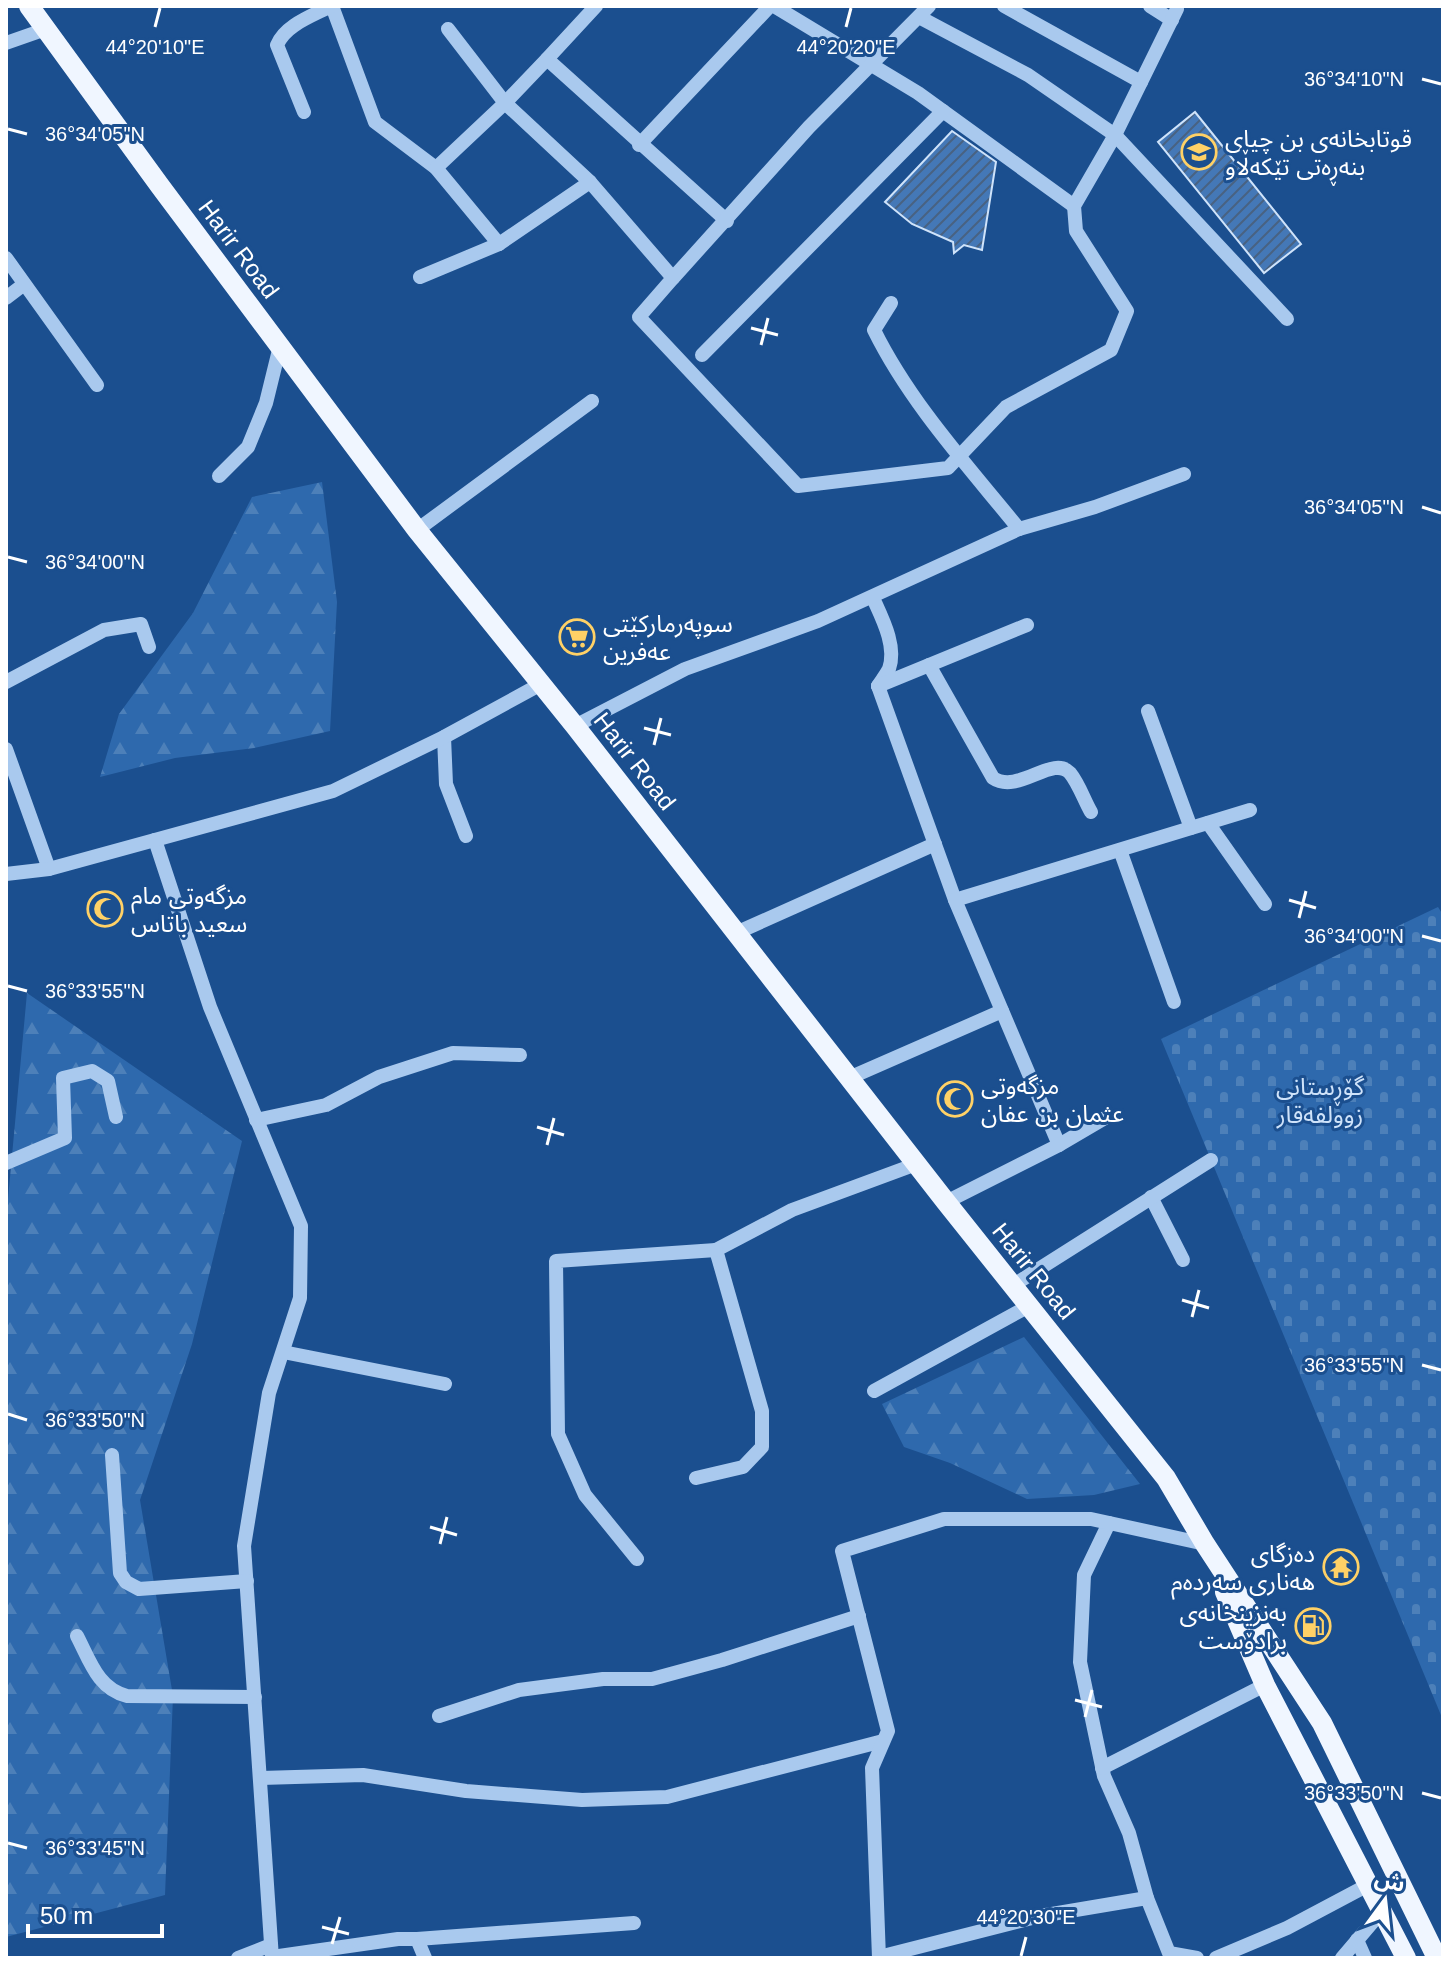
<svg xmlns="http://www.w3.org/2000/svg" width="1449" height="1964" viewBox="0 0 1449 1964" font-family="Arial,'Noto Sans Arabic',sans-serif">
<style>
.forest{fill:url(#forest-firs)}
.cemetery{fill:url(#cemetery-stones)}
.building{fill:url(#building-hatch);stroke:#cfe3fa;stroke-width:2}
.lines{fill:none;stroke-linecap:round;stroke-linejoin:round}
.minor{stroke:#a9c9ee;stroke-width:14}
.major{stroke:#f0f6ff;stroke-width:20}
.ticks{fill:none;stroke:#fff;stroke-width:3}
.labels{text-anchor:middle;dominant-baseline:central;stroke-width:6;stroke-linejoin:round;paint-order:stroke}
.poi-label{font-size:24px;fill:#fff;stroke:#1b4f8f;text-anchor:start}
.street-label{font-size:24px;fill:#fff;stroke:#1b4f8f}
.park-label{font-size:24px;fill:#cfe3fa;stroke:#1b4f8f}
.ticks-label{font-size:20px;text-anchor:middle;fill:#fff;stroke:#1b4f8f;stroke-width:6;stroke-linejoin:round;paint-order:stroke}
</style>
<defs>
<pattern id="forest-firs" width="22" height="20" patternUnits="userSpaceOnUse" patternTransform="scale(2)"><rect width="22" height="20" fill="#2e69ad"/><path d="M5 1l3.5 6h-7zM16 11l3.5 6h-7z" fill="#4d80b9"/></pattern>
<pattern id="cemetery-stones" width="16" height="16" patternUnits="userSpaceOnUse" patternTransform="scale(2)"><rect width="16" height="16" fill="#2e69ad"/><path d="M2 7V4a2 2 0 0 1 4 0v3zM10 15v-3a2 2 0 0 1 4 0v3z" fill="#4d80b9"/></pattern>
<pattern id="building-hatch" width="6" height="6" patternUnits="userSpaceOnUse" patternTransform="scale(2)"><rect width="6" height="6" fill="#4478b7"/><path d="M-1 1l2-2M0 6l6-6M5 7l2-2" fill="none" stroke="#486282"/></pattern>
</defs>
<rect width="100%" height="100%" fill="#1b4f8f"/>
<g class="forest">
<path d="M322 482 337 602 330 731 254 748 175 758 100 777 119 714 193 613 252 497Z"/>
<path d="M27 993 242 1141 192 1344 140 1500 173 1696 165 1895 6 1937V1221Z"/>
<path d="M1024 1337 1140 1484 1094 1495 1027 1499 950 1463 904 1447 882 1404Z"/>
</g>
<path class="cemetery" d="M1438 907 1443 915V1720L1161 1039Z"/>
<g class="building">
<path d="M1195 112 1301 244 1264 273 1158 142Z"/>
<path d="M952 131 996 162 982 250 964 245 954 253 953 242 912 224 885 202Z"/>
</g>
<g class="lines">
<g class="minor">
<path d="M332 6 375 122 436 168 499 244"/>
<path d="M774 6 918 93 1074 206"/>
<path d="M1004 6 1141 82"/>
<path d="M1150 6 1172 20"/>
<path d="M919 17 1028 75 1115 135 1287 319"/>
<path d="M448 29 505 103 590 182 673 278 639 317 798 486 948 468 1006 407 1111 350 1127 311 1076 231 1074 206 1115 135 1177 9"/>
<path d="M6 43 46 29"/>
<path d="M547 59 596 6"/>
<path d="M304 112 277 45C285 25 312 16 331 6"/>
<path d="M639 145 770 6"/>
<path d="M436 168 505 103 547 59 727 221"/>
<path d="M6 258 97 385"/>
<path d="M420 277 499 244 590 182"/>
<path d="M673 278 809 127 929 6"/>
<path d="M6 298 23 285"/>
<path d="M891 303 874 330C910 403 968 466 1019 529"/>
<path d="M702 355 943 111"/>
<path d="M219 476 248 447 266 403 280 346"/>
<path d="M417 530 592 401"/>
<path d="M873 598C882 618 897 646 889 669 886 675 881 681 878 686"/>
<path d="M929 665 993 778C1018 795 1053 754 1070 773 1079 784 1084 800 1091 812"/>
<path d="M6 682 104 630 141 624 149 647"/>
<path d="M878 686 955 900 1059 1145"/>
<path d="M878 686 1027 625"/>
<path d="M1148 711 1191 828"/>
<path d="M575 726 685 669 818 621 1019 529 1095 507 1184 474"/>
<path d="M444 737 446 784 466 836"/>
<path d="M6 749 49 869"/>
<path d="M1208 823 1265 904"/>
<path d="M155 840 210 1007 301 1226 300 1298 269 1393 244 1546 272 1958"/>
<path d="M1120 850 1174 1002"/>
<path d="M6 874 49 869 333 791 444 737 541 684"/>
<path d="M955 900 1250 810"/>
<path d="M736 933 935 844"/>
<path d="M849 1078 1002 1011"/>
<path d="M256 1120 326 1105 379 1077 453 1053 520 1055"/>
<path d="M6 1163 65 1138 63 1078 92 1071 108 1081 116 1117"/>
<path d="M1151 1197 1183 1260"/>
<path d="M946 1202 1059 1145 1105 1118"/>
<path d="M1012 1286 1211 1160"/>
<path d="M283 1352 445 1384"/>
<path d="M874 1391 1029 1306"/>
<path d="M112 1455 120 1573 126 1582 139 1589 247 1581"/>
<path d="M696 1478 743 1467 762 1447V1411L716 1250 792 1210 911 1166 913 1160"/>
<path d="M1109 1523 1084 1575 1080 1662 1104 1776 1129 1833 1147 1898"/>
<path d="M637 1559 585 1495 558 1434 556 1261 716 1250"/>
<path d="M77 1636C90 1661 98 1689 127 1696L255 1697"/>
<path d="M439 1716 519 1690 603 1679H652L722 1660 859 1616"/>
<path d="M1102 1768 1265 1685"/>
<path d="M261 1778 363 1775 466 1791 582 1800 667 1797 883 1741"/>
<path d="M417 1939 634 1923"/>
<path d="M1357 1940 1365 1958"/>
<path d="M272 1957 398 1939H417L425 1958"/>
<path d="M879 1957 1040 1916 1147 1898 1169 1953 1197 1958"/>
<path d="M238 1958 271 1945"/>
<path d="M879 1958 872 1768 888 1731 842 1551 944 1519H1091L1205 1544"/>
<path d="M1216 1958 1287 1928 1368 1885"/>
<path d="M1342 1958 1382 1911"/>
</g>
<g class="major">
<path d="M29 6 160 186 417 530 575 726 946 1202 1166 1478 1205 1544 1322 1723 1437 1958"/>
<path d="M1225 1592 1265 1685 1406 1958"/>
</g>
</g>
<path class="ticks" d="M155 27 160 8M846 27 851 8M1422 79 1441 84M8 129 27 134M751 328 778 335M761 345 768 318M1422 507 1441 513M8 557 27 562M644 728 671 735M654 745 661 718M1289 900 1316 908M1299 918 1306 891M1422 936 1441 941M8 986 27 991M537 1127 564 1135M547 1145 554 1118M1182 1300 1209 1308M1192 1317 1199 1290M1422 1365 1441 1370M8 1414 27 1420M430 1527 457 1535M440 1544 447 1517M1075 1700 1102 1707M1085 1717 1092 1690M1422 1793 1441 1798M8 1843 27 1848M322 1927 349 1934M332 1944 340 1917M1021 1956 1026 1937"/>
<defs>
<symbol id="school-ring" viewBox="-11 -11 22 22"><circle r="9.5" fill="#1b4f8f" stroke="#ffd166" stroke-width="1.5"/><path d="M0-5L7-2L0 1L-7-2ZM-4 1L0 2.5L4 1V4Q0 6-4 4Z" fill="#ffd166"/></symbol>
<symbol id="supermarket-ring" viewBox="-11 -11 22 22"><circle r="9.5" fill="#1b4f8f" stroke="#ffd166" stroke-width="1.5"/><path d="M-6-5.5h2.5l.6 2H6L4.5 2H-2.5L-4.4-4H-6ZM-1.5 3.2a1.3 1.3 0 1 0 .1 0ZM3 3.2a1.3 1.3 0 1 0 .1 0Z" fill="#ffd166"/></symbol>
<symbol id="mosque-ring" viewBox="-11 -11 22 22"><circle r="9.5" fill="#1b4f8f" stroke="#ffd166" stroke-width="1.5"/><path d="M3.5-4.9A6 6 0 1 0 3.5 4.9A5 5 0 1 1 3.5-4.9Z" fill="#ffd166"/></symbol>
<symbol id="temple-ring" viewBox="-11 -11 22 22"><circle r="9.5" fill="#1b4f8f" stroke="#ffd166" stroke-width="1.5"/><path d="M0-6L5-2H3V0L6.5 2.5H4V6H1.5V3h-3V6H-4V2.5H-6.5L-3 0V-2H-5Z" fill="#ffd166"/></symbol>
<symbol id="fuel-ring" viewBox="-11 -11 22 22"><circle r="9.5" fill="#1b4f8f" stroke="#ffd166" stroke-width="1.5"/><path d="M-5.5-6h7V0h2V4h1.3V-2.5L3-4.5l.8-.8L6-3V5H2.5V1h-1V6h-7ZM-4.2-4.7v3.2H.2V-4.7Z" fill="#ffd166"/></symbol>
</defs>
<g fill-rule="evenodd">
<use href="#school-ring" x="1179" y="132" width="40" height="40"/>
<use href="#supermarket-ring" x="557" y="617" width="40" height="40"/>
<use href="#mosque-ring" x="85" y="889" width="40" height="40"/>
<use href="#mosque-ring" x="935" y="1079" width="40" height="40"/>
<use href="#temple-ring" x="1321" y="1547" width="40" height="40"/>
<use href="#fuel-ring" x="1293" y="1606" width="40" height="40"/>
</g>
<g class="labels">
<g class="poi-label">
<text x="1225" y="138">قوتابخانەی بن چیای<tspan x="1225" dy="28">بنەڕەتی تێکەڵاو</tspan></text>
<text x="603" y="623">سوپەرمارکێتی<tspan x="603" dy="28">عەفرین</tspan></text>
<text x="131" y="895">مزگەوتی مام<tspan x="131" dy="28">سعید باتاس</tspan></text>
<text x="981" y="1085">مزگەوتی<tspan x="981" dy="28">عثمان بن عفان</tspan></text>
<text x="1315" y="1553" text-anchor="end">دەزگای<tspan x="1315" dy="28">هەناری سەردەم</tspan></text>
<text x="1287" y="1612" text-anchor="end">بەنزینخانەی<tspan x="1287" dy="28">برادۆست</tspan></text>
</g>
<g class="street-label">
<text transform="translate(239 249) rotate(53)">Harir Road</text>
<text transform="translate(635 761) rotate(52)">Harir Road</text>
<text transform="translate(1034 1271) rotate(51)">Harir Road</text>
</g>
<g class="park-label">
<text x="1320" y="1086">گۆڕستانی<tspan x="1320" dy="28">زوولفەقار</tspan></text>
</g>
</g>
<g class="ticks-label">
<text x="155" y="54">44°20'10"E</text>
<text x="846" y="54">44°20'20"E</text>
<text x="1354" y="86">36°34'10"N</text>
<text x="95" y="141">36°34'05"N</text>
<text x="1354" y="514">36°34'05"N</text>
<text x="95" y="569">36°34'00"N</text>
<text x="1354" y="943">36°34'00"N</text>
<text x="95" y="998">36°33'55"N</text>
<text x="1354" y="1372">36°33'55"N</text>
<text x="95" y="1427">36°33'50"N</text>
<text x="1354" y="1800">36°33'50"N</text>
<text x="95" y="1855">36°33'45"N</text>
<text x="1026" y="1924">44°20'30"E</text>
</g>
<rect width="1449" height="1964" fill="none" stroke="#ffffff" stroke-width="16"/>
<g transform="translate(1385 1900) rotate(15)" stroke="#1b4f8f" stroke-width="6" paint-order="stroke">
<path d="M0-6L14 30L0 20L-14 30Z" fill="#ffffff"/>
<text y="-12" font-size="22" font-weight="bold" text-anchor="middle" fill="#ffffff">ش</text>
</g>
<path d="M28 1924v12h134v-12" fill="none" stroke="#ffffff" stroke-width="4"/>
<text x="40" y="1924" font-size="24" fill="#ffffff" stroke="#1b4f8f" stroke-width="6" paint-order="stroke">50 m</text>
</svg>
